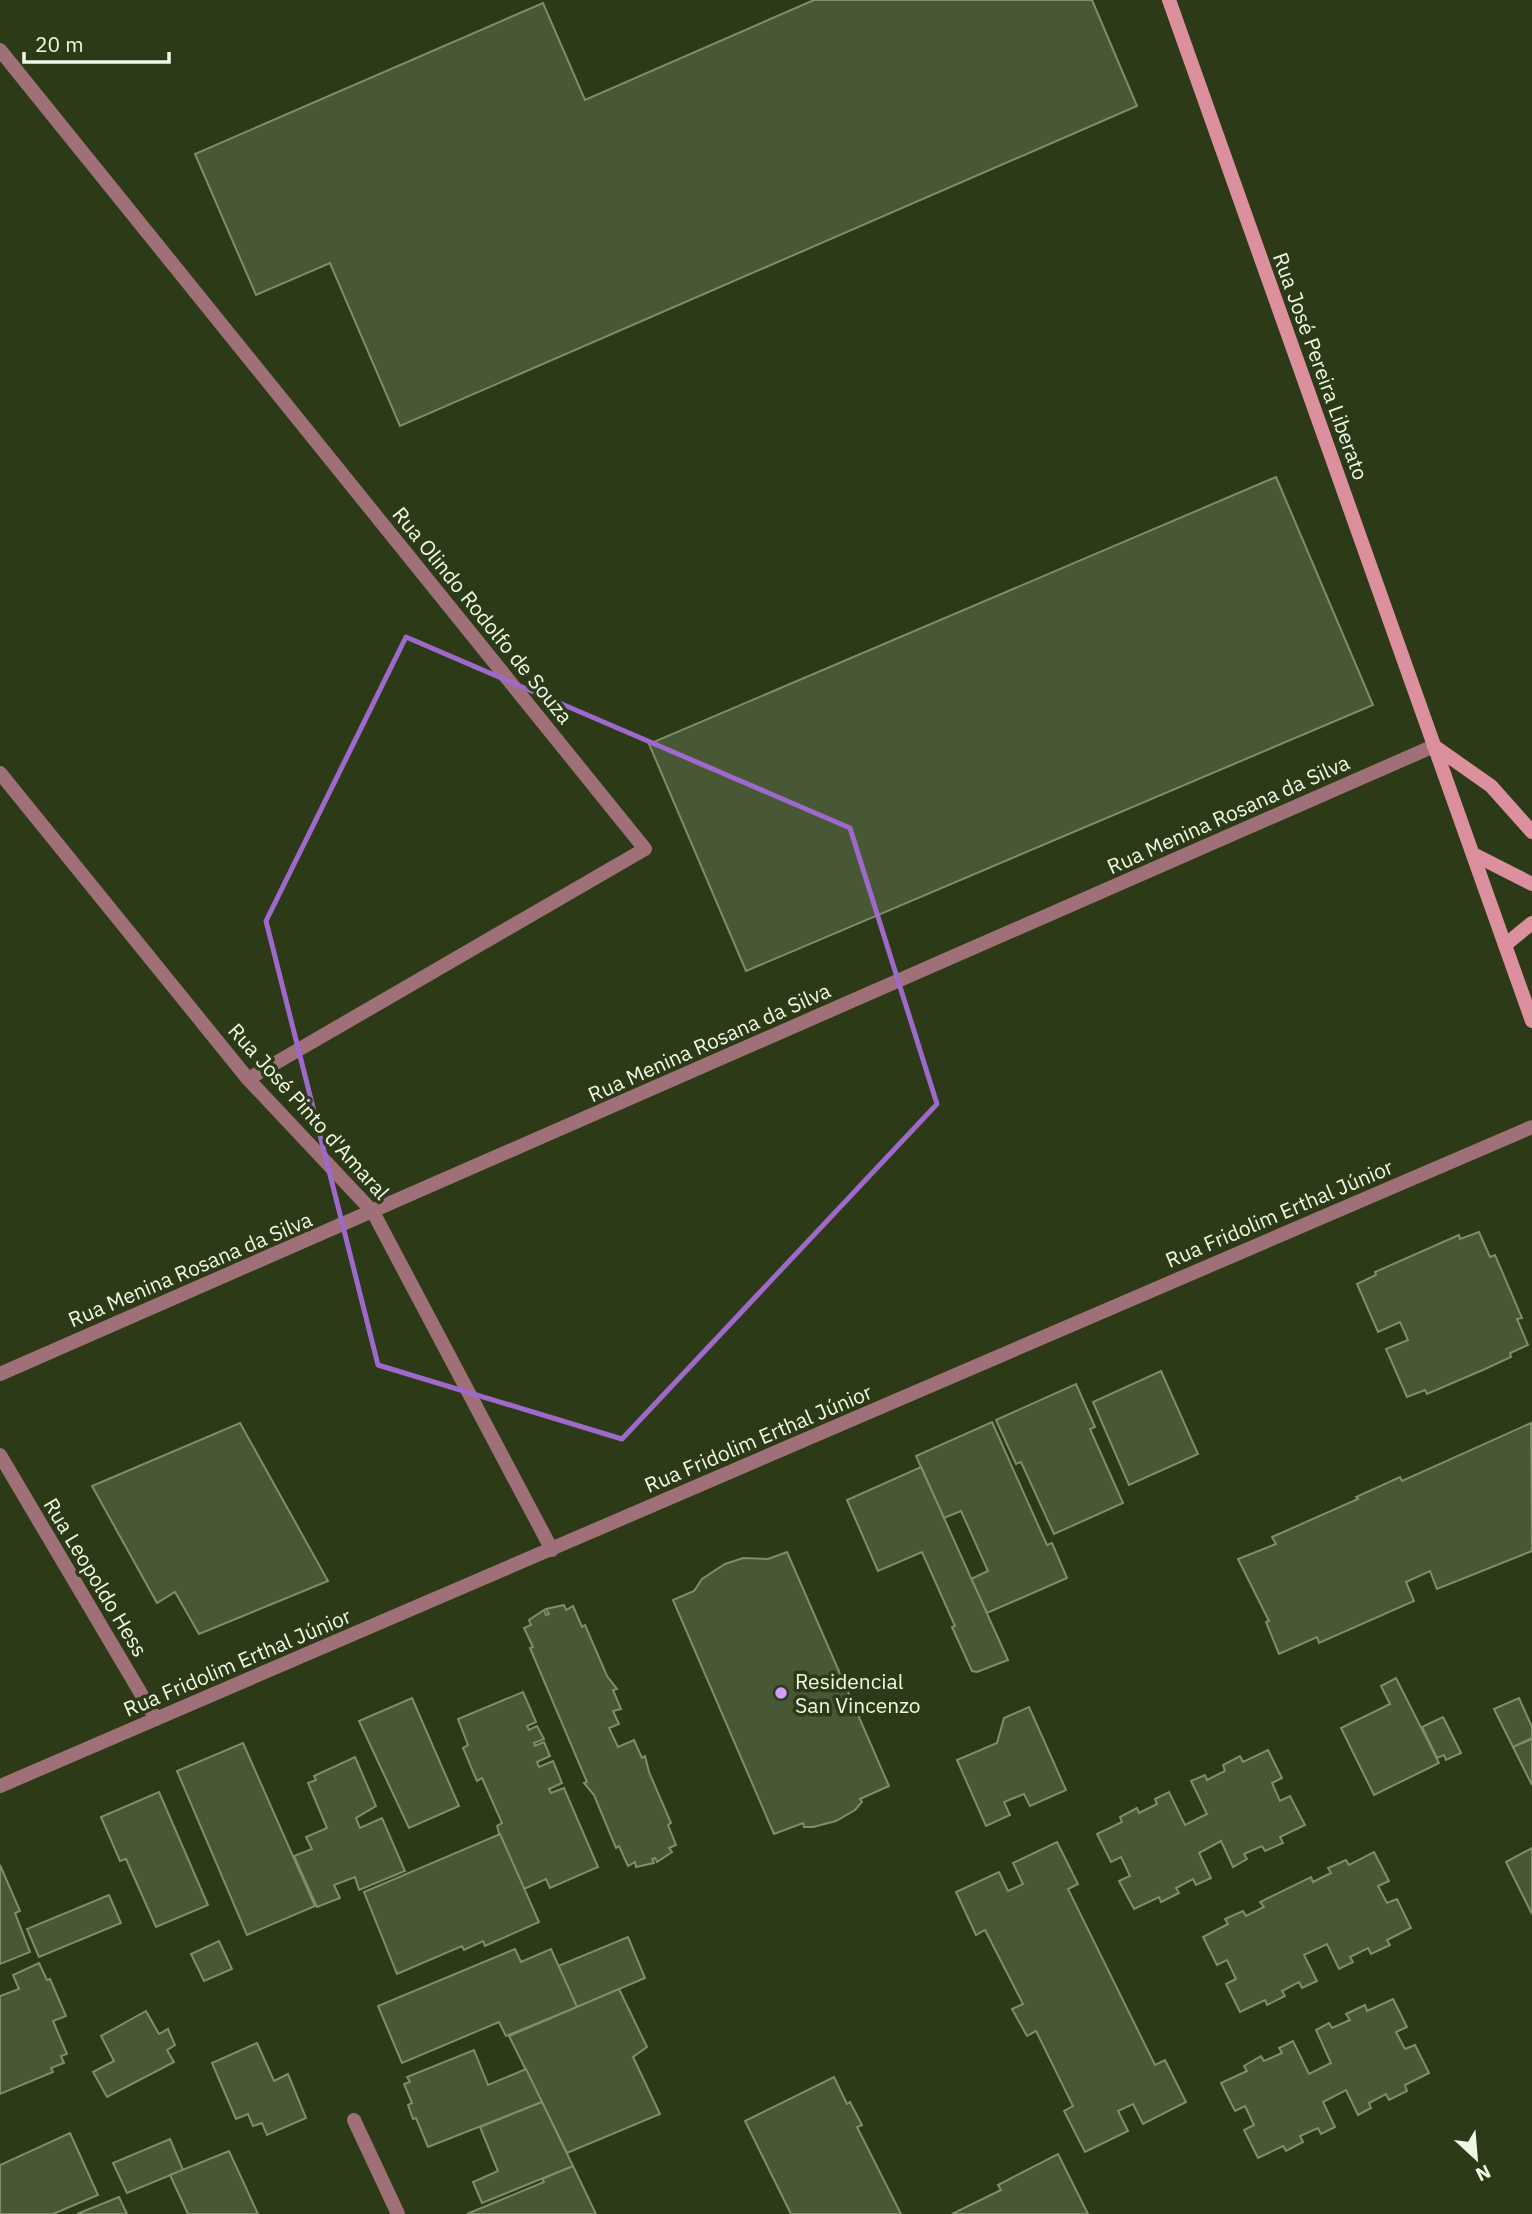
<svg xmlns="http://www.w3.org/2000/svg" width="1532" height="2214" viewBox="0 0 1532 2214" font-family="'IBM Plex Sans',sans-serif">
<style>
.building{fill:#485734;stroke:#7d8e68;stroke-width:2}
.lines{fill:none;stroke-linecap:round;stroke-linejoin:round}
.street{stroke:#a07078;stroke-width:14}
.secondary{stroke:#dc8f9d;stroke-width:14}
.marked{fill:none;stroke:#9e69ca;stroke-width:5;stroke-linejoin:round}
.poi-dot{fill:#d19dfe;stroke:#2c3a18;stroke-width:2.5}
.labels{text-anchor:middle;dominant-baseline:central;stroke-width:7;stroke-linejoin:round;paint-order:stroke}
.street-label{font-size:21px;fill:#eff8e4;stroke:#2c3a18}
.poi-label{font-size:21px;fill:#eff8e4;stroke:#2c3a18;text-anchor:start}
</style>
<rect width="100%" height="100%" fill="#2c3a18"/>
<g class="building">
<path d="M814 0H1092L1137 106 400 426 330 263 256 295 195 154 543 3 585 100Z"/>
<path d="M1276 477 1373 705 746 971 649 744Z"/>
<path d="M1479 1232 1490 1257 1495 1255 1522 1318 1517 1319 1528 1345 1510 1353 1511 1357 1485 1369 1427 1394 1425 1390 1407 1397 1386 1349 1408 1340 1400 1322 1378 1332 1357 1284 1376 1275 1375 1272 1459 1235 1460 1239Z"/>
<path d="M1161 1371 1198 1454 1129 1485 1093 1402Z"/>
<path d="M1076 1384 1095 1427 1090 1429 1123 1503 1054 1534 1021 1462 1016 1464 996 1420Z"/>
<path d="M992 1422 1047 1545 1052 1543 1067 1578 987 1613 971 1579 988 1571 961 1511 944 1518 916 1456Z"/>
<path d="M240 1423 328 1581 199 1634 175 1592 157 1603 92 1486Z"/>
<path d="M1531 1423 1532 1551 1437 1589 1430 1571 1406 1582 1414 1601 1319 1643 1317 1637 1279 1654 1266 1622 1269 1621 1238 1559 1276 1544 1272 1537 1358 1499 1356 1497 1400 1477 1402 1481Z"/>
<path d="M921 1467 1008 1660 977 1672 972 1671 952 1627 955 1626 922 1552 878 1571 847 1500Z"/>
<path d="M787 1552 889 1786 860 1799 862 1802 855 1810 836 1821 813 1827H804L803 1823 774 1834 673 1600 694 1591 702 1579 725 1564 743 1558 768 1559Z"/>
<path d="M564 1605 566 1610 573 1606 582 1627 585 1625 607 1676 617 1689 613 1690 621 1709 613 1711 619 1724 609 1728 618 1747 634 1740 642 1758 645 1756 649 1772 671 1823 668 1825 676 1845 669 1848 672 1852 657 1862 655 1858 652 1859 654 1863 636 1867 635 1862 628 1866 619 1846 616 1848 594 1795 584 1783 587 1782 530 1648 533 1647 524 1628 531 1625 529 1620 544 1610 546 1615 549 1614 546 1609Z"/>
<path d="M1396 1678 1439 1763 1374 1795 1341 1728 1390 1704 1381 1686Z"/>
<path d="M523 1692 536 1722 527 1726 529 1730 537 1726 544 1739 534 1743 535 1746 544 1742 550 1756 537 1762 539 1767 553 1761 562 1783 549 1789 551 1793 564 1788 598 1867 550 1888 546 1879 524 1889 499 1833 497 1826 502 1823 482 1778 477 1781 463 1748 468 1745 458 1719Z"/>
<path d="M412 1698 459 1806 409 1828 359 1721Z"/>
<path d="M1519 1698 1532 1727V1738L1513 1747 1494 1709Z"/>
<path d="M1029 1707 1066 1790 1030 1806 1024 1794 1004 1802 1010 1815 986 1826 957 1760 997 1743 1004 1718Z"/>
<path d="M1443 1717 1461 1753 1446 1760 1444 1755 1437 1758 1422 1727Z"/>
<path d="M1532 1739V1785L1513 1747Z"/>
<path d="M243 1743 315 1906 247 1935 177 1771Z"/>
<path d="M1268 1750 1282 1778 1272 1783 1280 1801 1290 1796 1305 1825 1280 1837 1283 1843 1265 1851 1262 1846 1244 1854 1247 1859 1233 1867 1221 1841 1199 1853 1211 1878 1196 1885 1193 1879 1176 1888 1179 1893 1161 1902 1159 1897 1134 1909 1119 1881 1130 1876 1121 1857 1111 1862 1097 1834 1122 1822 1120 1817 1137 1808 1139 1813 1157 1804 1155 1799 1169 1792 1185 1825 1207 1814 1191 1781 1205 1775 1207 1780 1225 1771 1223 1765 1240 1756 1243 1762Z"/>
<path d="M355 1757 376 1806 356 1818 360 1828 382 1818 405 1871 359 1890 355 1877 334 1885 340 1898 317 1907 294 1856 312 1849 306 1837 327 1828 308 1783 316 1780 314 1776Z"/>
<path d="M159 1792 208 1905 156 1927 126 1859 120 1861 101 1817Z"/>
<path d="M500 1834 539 1922 485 1946 483 1941 464 1950 462 1946 397 1974 364 1892Z"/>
<path d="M1057 1842 1078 1884 1068 1889 1155 2065 1165 2060 1186 2102 1143 2124 1133 2104 1118 2111 1128 2131 1085 2152 1064 2111 1073 2106 1036 2031 1027 2036 1012 2009 1023 2004 985 1930 976 1935 956 1892 999 1872 1008 1891 1023 1884 1013 1863Z"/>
<path d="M1532 1848V1914L1506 1862Z"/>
<path d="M1374 1852 1389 1881 1378 1886 1387 1903 1397 1899 1411 1928 1387 1940 1390 1945 1371 1954 1368 1948 1350 1957 1353 1962 1339 1969 1327 1944 1304 1955 1317 1981 1302 1988 1299 1982 1282 1991 1285 1996 1267 2005 1265 2000 1240 2012 1226 1984 1236 1979 1227 1960 1217 1965 1203 1937 1228 1924 1225 1919 1243 1911 1246 1916 1264 1907 1260 1902 1311 1877 1313 1882 1331 1873 1328 1868 1346 1860 1349 1865Z"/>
<path d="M0 1865 20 1911 15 1913 30 1952 0 1964Z"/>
<path d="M109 1895 121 1923 39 1957 27 1929Z"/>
<path d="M628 1937 645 1978 577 2007 558 1966Z"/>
<path d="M219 1941 232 1969 204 1981 191 1954Z"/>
<path d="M515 1949 521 1962 551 1949 577 2007 506 2036 499 2022 402 2063 378 2006Z"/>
<path d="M39 1963 47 1980 50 1979 66 2016 53 2021 67 2054 61 2056 64 2063 51 2068 53 2072 0 2094V1996L19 1989 13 1975Z"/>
<path d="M619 1989 647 2047 633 2057 660 2114 567 2153 509 2036Z"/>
<path d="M1393 1999 1407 2027 1396 2032 1405 2049 1415 2045 1429 2073 1405 2085 1407 2091 1389 2100 1386 2094 1369 2103 1371 2108 1358 2115 1346 2090 1323 2102 1335 2127 1321 2134 1318 2128 1300 2136 1303 2142 1286 2151 1283 2146 1258 2158 1244 2130 1254 2125 1245 2106 1235 2111 1221 2083 1247 2071 1244 2066 1261 2056 1264 2061 1282 2053 1279 2048 1293 2041 1309 2074 1331 2063 1316 2030 1329 2023 1332 2028 1350 2020 1346 2014 1365 2005 1367 2011Z"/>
<path d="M146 2011 159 2034 168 2029 175 2045 167 2050 174 2062 107 2097 93 2072 114 2061 101 2036Z"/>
<path d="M257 2043 274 2081 288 2074 306 2118 267 2135 262 2123 253 2126 248 2114 236 2119 212 2063Z"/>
<path d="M474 2050 488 2085 526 2069 542 2102 428 2147 416 2118 413 2119 408 2105 412 2103 404 2084 410 2082 407 2077Z"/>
<path d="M834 2077 847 2104 850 2102 862 2125 857 2127 901 2214H791L745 2121Z"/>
<path d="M542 2102 573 2166 482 2203 473 2182 498 2171 480 2127Z"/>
<path d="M70 2133 98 2195 53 2214H0V2165Z"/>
<path d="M170 2139 183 2170 127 2193 113 2163Z"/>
<path d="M229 2151 258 2214H188L170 2175Z"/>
<path d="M1058 2154 1088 2214H952L1001 2190 998 2185Z"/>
<path d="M573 2166 596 2214H467L544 2182 542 2179Z"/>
<path d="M119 2197 127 2214H77Z"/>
</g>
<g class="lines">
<g class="street">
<path d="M0 50 645 849 248 1079"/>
<path d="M0 773 248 1079 373 1212 552 1550"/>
<path d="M0 1374 1434 746"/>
<path d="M0 1455 156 1719"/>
<path d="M0 1786 1532 1127"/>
<path d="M354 2120 398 2214"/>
</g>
<g class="secondary">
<path d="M1169 0 1532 1021"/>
<path d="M1434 746 1491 786 1532 832"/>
<path d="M1473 854 1532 884"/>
<path d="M1505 945 1532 923"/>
</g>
</g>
<path class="marked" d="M406 637 850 828 937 1104 622 1439 378 1365 266 921Z"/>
<circle class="poi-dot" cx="781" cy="1693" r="7"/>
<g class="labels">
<g class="street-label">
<text transform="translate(1321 366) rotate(70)">Rua José Pereira Liberato</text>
<text transform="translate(483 615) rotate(51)">Rua Olindo Rodolfo de Souza</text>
<text transform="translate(1228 814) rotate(-24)">Rua Menina Rosana da Silva</text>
<text transform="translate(709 1042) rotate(-24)">Rua Menina Rosana da Silva</text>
<text transform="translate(309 1111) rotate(48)">Rua José Pinto d'Amaral</text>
<text transform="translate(1279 1213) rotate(-23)">Rua Fridolim Erthal Júnior</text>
<text transform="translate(190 1269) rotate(-23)">Rua Menina Rosana da Silva</text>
<text transform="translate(758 1438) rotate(-23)">Rua Fridolim Erthal Júnior</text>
<text transform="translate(96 1577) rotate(59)">Rua Leopoldo Hess</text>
<text transform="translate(237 1662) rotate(-23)">Rua Fridolim Erthal Júnior</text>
</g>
<g class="poi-label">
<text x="795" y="1681">Residencial<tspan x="795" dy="24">San Vincenzo</tspan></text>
</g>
</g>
<g transform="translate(1476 2158) rotate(154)" stroke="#2c3a18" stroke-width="5" paint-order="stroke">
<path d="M0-5L12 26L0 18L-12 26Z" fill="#eff8e4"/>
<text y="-10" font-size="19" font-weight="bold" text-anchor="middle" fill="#eff8e4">N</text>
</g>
<path d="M24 52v10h145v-10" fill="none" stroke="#eff8e4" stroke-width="3.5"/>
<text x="35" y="52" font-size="21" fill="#eff8e4" stroke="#2c3a18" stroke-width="5" paint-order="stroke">20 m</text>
</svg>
